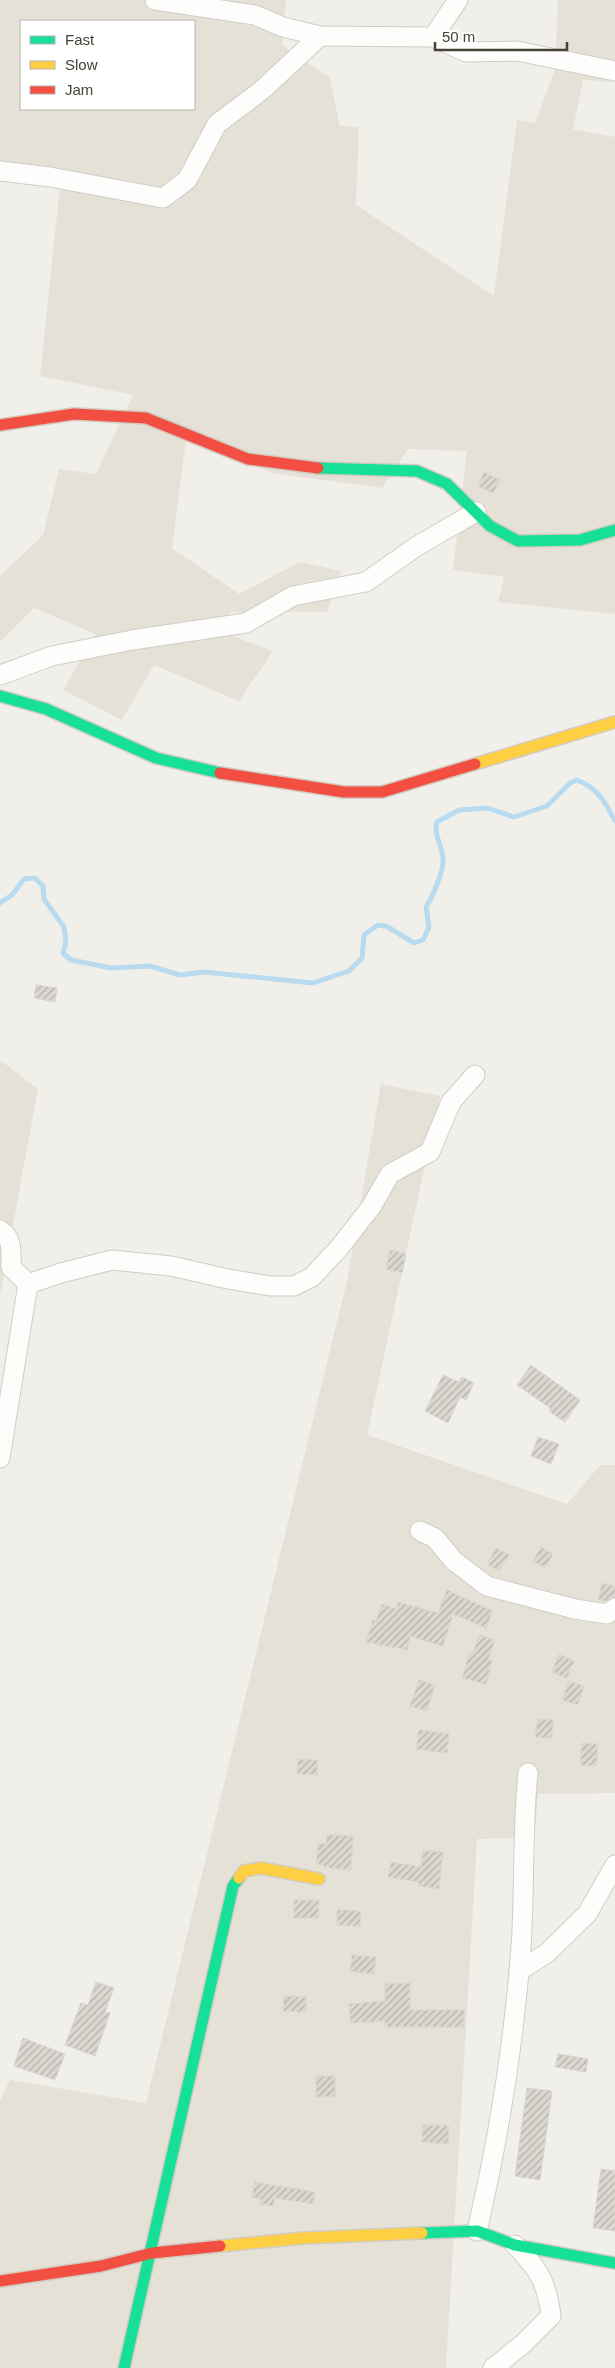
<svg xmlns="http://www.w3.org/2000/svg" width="615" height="2368" viewBox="0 0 615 2368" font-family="Arial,sans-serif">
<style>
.residential{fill:#e5e1d7;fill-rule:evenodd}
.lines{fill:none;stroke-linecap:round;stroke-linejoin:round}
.stream{stroke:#b9dbf0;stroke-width:5}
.building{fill:url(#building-hatch);stroke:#d9d6d0}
.street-casing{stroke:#cfcdc7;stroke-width:21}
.fast-casing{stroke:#d1ccc1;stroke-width:14}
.slow-casing{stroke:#d1ccc1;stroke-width:14}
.jam-casing{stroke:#d1ccc1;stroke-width:14}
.street{stroke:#fdfdfc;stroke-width:19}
.fast{stroke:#16e098;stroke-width:11}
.slow{stroke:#ffcf43;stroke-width:11}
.jam{stroke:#f24e42;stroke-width:11}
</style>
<defs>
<pattern id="building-hatch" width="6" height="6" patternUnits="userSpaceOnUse" patternTransform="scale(1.25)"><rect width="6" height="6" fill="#dbd8d2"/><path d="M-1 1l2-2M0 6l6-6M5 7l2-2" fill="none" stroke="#b4b1ab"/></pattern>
</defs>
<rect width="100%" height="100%" fill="#f1efea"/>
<g class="residential">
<path d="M0 0H286L282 45 330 78 340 126 359 127 356 205 494 296 517 120 535 123 555 70 558 0H615V82L583 80 573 129 615 137V614L498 602 504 577 453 570 467 451 408 449 382 488 272 473 187 432 172 548 239 594 300 562 341 571 327 612H231L213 629 273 651 239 701 154 665 122 720 63 690 95 634 34 608 0 642V576L43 535 59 469 96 474 133 395 40 376 61 176 2 163 0 183ZM21 21H194V109H21Z"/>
<path d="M0 1060 38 1089 0 1295Z"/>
<path d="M381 1084 440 1096 367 1435 567 1504 600 1465H615V1793L538 1794 534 1838 477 1839 446 2368H0V2101L10 2080 146 2103 347 1281Z"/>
</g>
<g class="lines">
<path class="stream" d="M0 903 12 895 24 879 35 878 43 886 44 899 64 927 66 942 63 953 71 960 111 968 150 966 180 975 204 972 313 983 349 971 362 958 364 935 378 925 386 926 414 943 423 940 429 927 426 907C433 896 444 871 443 858 442 845 433 834 437 822L459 810 487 808 514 817 547 806 570 783 577 780C598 788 605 802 615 821"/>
</g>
<g class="building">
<path d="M484 472 500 480 493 493 478 486Z"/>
<path d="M36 985 57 988 55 1002 34 998Z"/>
<path d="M390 1250 406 1254 402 1273 386 1269Z"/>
<path d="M531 1365 580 1400 565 1422 549 1411 550 1408 517 1385Z"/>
<path d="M443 1375 459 1382 462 1377 474 1383 466 1400 460 1397 448 1423 425 1411Z"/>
<path d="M538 1437 559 1444 551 1464 531 1456Z"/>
<path d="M541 1547 553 1554 545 1568 533 1561Z"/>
<path d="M496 1548 509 1555 499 1571 487 1564Z"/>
<path d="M602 1583 615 1587V1597L605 1601 598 1599Z"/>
<path d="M447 1590 493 1611 486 1628 453 1614 443 1646 410 1636 407 1650 366 1642 373 1620 376 1621 382 1604 396 1609 398 1602 438 1613Z"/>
<path d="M480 1635 495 1640 488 1660 492 1661 486 1684 462 1678 469 1655 471 1656Z"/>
<path d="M559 1654 574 1661 567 1678 552 1672Z"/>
<path d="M419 1680 435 1685 427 1711 410 1706Z"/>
<path d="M569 1681 584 1686 578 1705 562 1700Z"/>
<path d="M538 1719 554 1720 551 1738 535 1737Z"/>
<path d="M419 1730 449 1734 447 1753 416 1749Z"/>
<path d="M582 1743 598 1744 596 1766 580 1765Z"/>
<path d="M298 1759 317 1760V1775L297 1774Z"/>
<path d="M327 1835 353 1836 351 1870 330 1868 316 1863 318 1843 326 1844Z"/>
<path d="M423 1850 443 1852 439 1889 419 1886V1882L388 1877 391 1862 421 1867Z"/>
<path d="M294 1900H319L318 1918H294Z"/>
<path d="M337 1910 361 1911 360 1926 337 1925Z"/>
<path d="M352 1955 376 1957 374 1974 350 1971Z"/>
<path d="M96 1982 114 1988 105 2012 110 2013 95 2056 65 2045 81 2003 88 2005Z"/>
<path d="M410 1983V2010H464V2027H385V2021L351 2023 349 2004 385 2001V1984Z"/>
<path d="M284 1996 306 1997V2012L283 2011Z"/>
<path d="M23 2038 65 2054 55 2080 14 2066Z"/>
<path d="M558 2054 588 2059 586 2072 555 2067Z"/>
<path d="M316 2076H335V2096L316 2097Z"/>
<path d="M527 2088 552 2091 540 2180 515 2176Z"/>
<path d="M423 2125 449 2126 448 2144 422 2142Z"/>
<path d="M601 2169 615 2171V2231L593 2228Z"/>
<path d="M255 2182 315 2192 313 2204 275 2198 273 2206 260 2204 261 2199 252 2197Z"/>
</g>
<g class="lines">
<defs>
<g id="street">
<path d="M155 0 255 15 283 27 320 36 433 37 466 52 517 51 615 71"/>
<path d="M433 37 458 0"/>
<path d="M0 171 50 177 163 198 187 180 217 124 262 90 320 36"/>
<path d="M0 675 52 656 132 640 246 623 293 596 366 582 417 546 476 512"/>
<path d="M0 1230C13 1238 11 1252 11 1267L28 1284"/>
<path d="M28 1284 61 1273 112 1260 171 1266 228 1279 270 1286H294L312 1277 339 1248 371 1207 390 1174 430 1152 451 1102 475 1075"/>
<path d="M0 1458 28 1284"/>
<path d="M420 1531 435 1538 454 1561 487 1586 575 1609 607 1614 615 1608"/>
<path d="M519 1971 547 1953 587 1914 615 1865"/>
<path d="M477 2231C499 2137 514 2043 521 1947 525 1889 522 1831 528 1773"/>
<path d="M493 2368 523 2344 551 2316C547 2283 539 2269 515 2245"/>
</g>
<g id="fast">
<path d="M318 468 417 471 447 484 490 526 518 541 580 540 615 530"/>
<path d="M0 696 46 709 156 758 220 773"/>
<path d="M422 2233 477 2231 515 2245 615 2263"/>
<path d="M124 2368 233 1886 239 1878"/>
</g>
<g id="slow">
<path d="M475 764 615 722"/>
<path d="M239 1878 244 1871 261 1868 319 1879"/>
<path d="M220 2246 303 2238 422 2233"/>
</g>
<g id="jam">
<path d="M0 425 74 414 146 418 248 459 318 468"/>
<path d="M220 773 344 792H382L475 764"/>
<path d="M0 2281 101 2266 152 2253 220 2246"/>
</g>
</defs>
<use href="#street" class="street-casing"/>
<use href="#fast" class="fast-casing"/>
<use href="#slow" class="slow-casing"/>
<use href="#jam" class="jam-casing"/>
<use href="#street" class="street"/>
<use href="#fast" class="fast"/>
<use href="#slow" class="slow"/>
<use href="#jam" class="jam"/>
</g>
<rect x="20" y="20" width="175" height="90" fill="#ffffff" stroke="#b6b3af"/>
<rect x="30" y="36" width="25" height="8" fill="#16e098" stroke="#b6b3af"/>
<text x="65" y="45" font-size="15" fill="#484136">Fast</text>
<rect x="30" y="61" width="25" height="8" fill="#ffcf43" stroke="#b6b3af"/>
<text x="65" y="70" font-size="15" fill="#484136">Slow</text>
<rect x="30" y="86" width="25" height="8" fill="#f24e42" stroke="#b6b3af"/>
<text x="65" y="95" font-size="15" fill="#484136">Jam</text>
<path d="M435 42v8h132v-8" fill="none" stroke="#484136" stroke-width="2.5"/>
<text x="442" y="42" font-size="15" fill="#484136" stroke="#ffffff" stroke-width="4" paint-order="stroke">50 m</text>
</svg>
